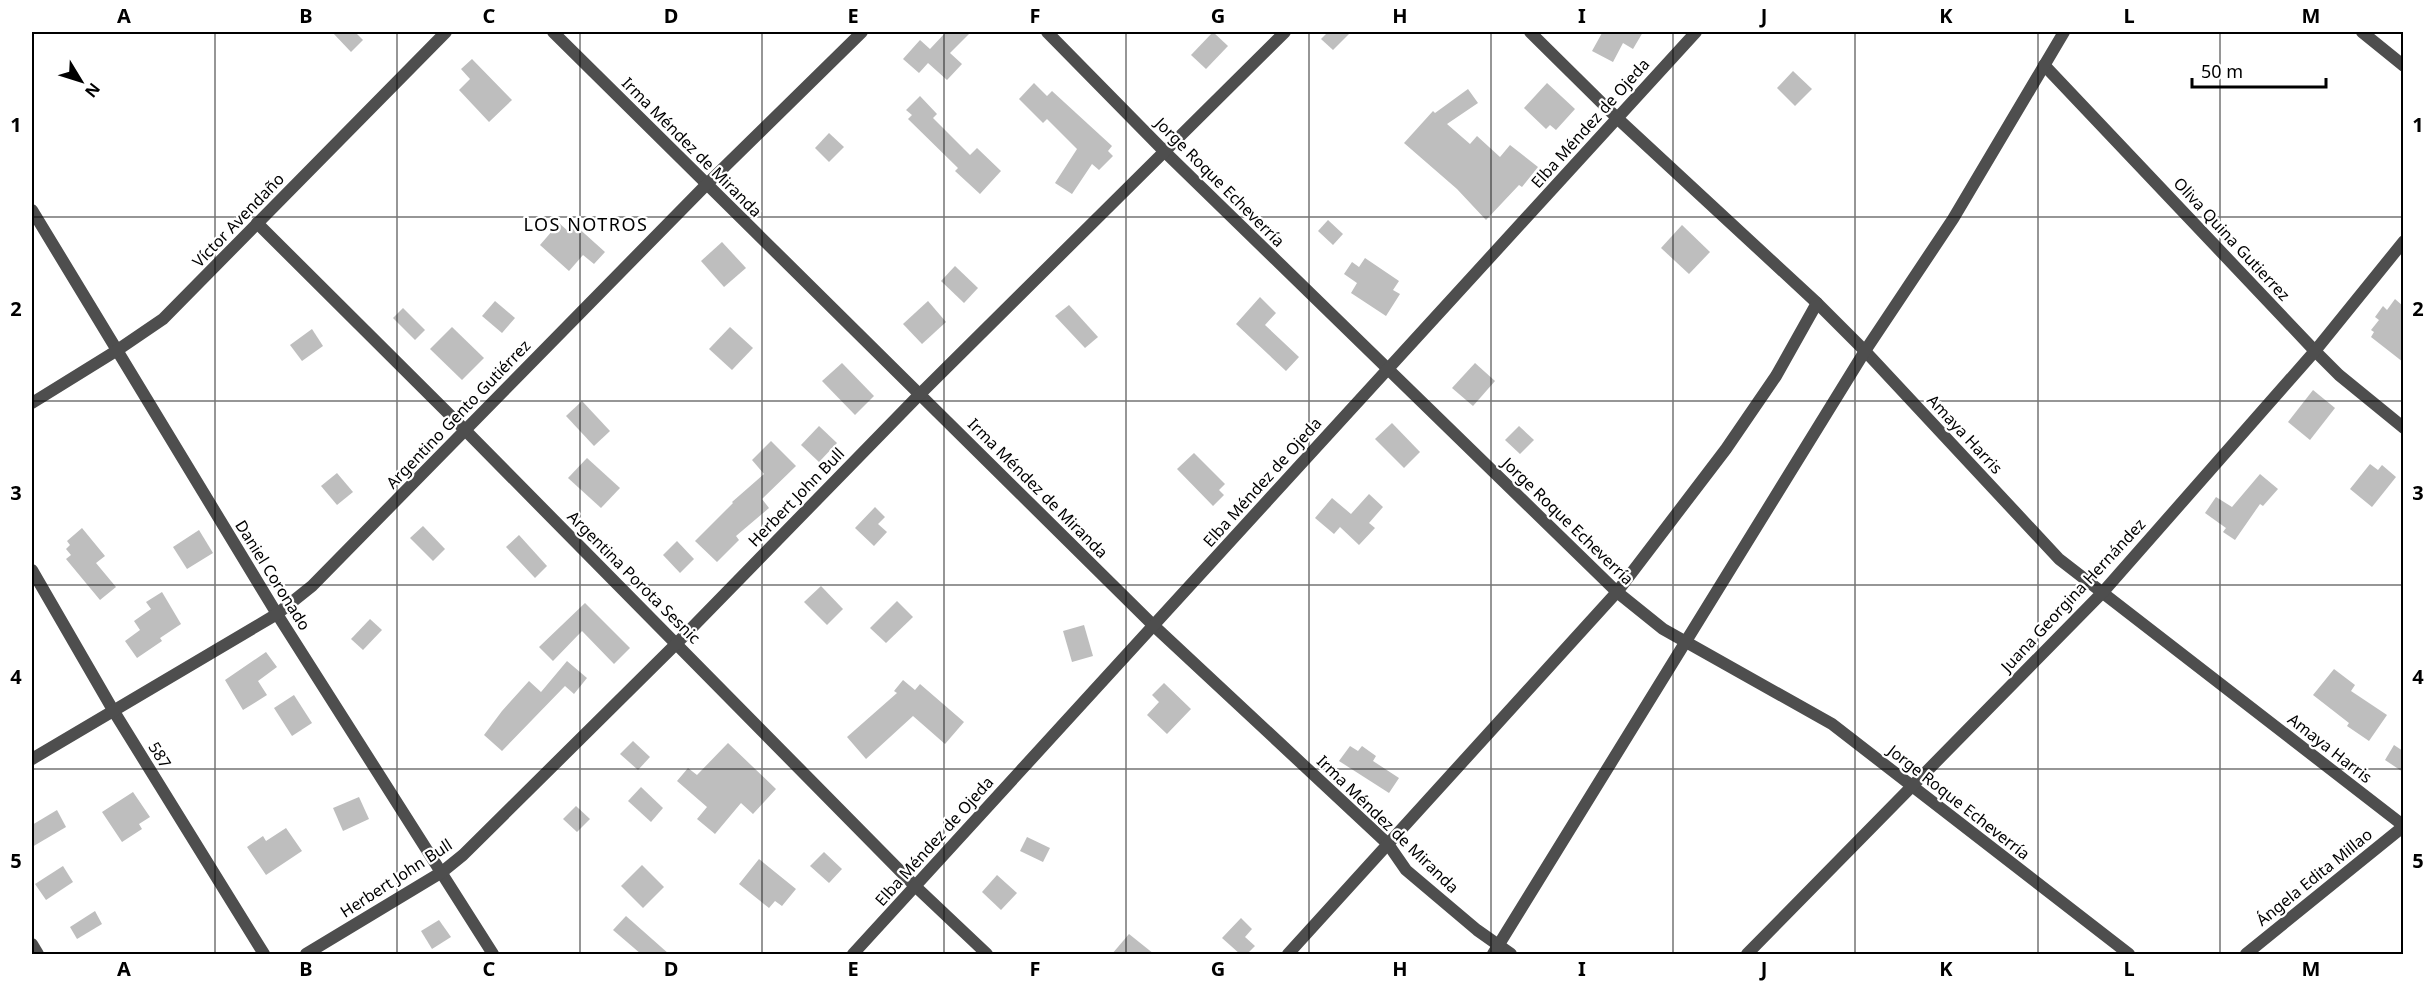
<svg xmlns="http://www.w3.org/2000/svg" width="2435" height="986" viewBox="0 0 2435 986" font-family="'Noto Sans',sans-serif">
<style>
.building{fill:#bebebe}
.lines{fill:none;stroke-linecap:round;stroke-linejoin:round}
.minor{stroke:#4e4e4e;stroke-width:12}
.tertiary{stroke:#4e4e4e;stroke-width:12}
.grid{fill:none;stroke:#000;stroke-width:1.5;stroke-opacity:0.55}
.labels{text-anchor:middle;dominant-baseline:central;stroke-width:4.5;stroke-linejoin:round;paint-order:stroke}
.street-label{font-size:16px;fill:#000;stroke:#fff}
.neighbourhood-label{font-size:18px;letter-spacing:1.5px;fill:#000;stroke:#fff}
.neatline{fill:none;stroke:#000;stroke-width:2}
.grid-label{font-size:20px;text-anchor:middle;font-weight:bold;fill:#000}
</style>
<rect width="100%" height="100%" fill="#fff"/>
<g class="building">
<path d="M332 32H355L363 40 351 52Z"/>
<path d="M946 32H971L950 53 962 64 947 80 928 63 919 73 903 59 920 40 930 49Z"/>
<path d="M1213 32 1228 46 1206 69 1191 55Z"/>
<path d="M1328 32H1351L1333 50 1321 39Z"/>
<path d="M1600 32H1643L1633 49 1623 43 1613 62 1592 51 1602 33Z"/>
<path d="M472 59 512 100 489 122 459 90 470 79 461 69Z"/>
<path d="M1793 71 1812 89 1795 106 1777 88Z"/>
<path d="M1034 83 1047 96 1052 91 1112 146 1108 151 1113 156 1099 170 1092 164 1072 194 1055 183 1077 149 1047 119 1043 123 1019 99Z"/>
<path d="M1547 83 1575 109 1556 130 1550 125 1546 129 1524 108Z"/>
<path d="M1468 89 1478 103 1447 124 1470 144 1477 136 1500 157 1510 145 1538 167 1522 187 1519 185 1486 220 1457 189 1404 143 1433 111 1435 113Z"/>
<path d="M920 96 937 114 933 118 970 155 977 148 1001 171 980 194 955 171 958 168 908 119 912 115 906 110Z"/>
<path d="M829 133 844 147 829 162 815 148Z"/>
<path d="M1328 220 1343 234 1333 245 1318 231Z"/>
<path d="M559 223 569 232 575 225 605 252 594 264 583 255 569 271 540 245Z"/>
<path d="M1682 225 1710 252 1689 274 1661 248Z"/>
<path d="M722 242 746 268 724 287 701 261Z"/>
<path d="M1365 258 1399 281 1393 290 1400 294 1386 316 1351 293 1357 283 1344 274 1352 262 1359 267Z"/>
<path d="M955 266 978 288 964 303 941 281Z"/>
<path d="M1260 297 1276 313 1265 325 1299 357 1286 371 1236 324Z"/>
<path d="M2395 299 2403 306V362L2371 337 2374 332 2371 330 2379 320 2375 317 2383 306 2387 310Z"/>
<path d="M495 301 515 318 502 333 482 316Z"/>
<path d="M928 301 946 322 922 344 903 324Z"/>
<path d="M1069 305 1098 337 1085 348 1055 316Z"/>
<path d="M403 308 425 330 415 340 393 318Z"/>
<path d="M452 327 484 358 462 380 430 349Z"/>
<path d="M730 327 753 348 732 370 709 349Z"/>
<path d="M312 329 323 346 302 361 290 345Z"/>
<path d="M842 363 874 396 855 415 822 381Z"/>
<path d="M1475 363 1495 381 1473 406 1452 388Z"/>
<path d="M2313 390 2335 408 2310 440 2288 422Z"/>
<path d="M582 401 610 431 594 446 566 416Z"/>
<path d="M1392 423 1420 452 1404 468 1375 439Z"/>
<path d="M819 426 837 443 819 462 801 445Z"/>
<path d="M1519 426 1534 440 1520 454 1505 440Z"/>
<path d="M771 441 796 466 762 499 769 508 736 536 739 540 717 562 695 541 733 503 732 502 764 474 752 460Z"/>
<path d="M1194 453 1225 484 1219 490 1224 495 1213 506 1177 469Z"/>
<path d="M587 458 620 488 601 508 568 478Z"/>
<path d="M2370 464 2378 470 2382 465 2396 477 2372 507 2350 489Z"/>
<path d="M337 473 353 492 337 505 321 486Z"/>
<path d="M2260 474 2278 489 2263 506 2260 504 2235 540 2223 532 2226 528 2205 513 2216 497 2232 507Z"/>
<path d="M1369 494 1383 507 1369 523 1375 528 1359 545 1340 527 1334 534 1315 518 1332 498 1351 514Z"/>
<path d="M875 507 885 517 878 524 887 532 874 546 855 528Z"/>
<path d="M423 526 445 549 433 561 410 538Z"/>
<path d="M82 528 105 556 96 563 116 587 100 600 66 559 71 555 66 549 70 545 67 541Z"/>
<path d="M199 530 213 553 187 569 173 547Z"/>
<path d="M519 535 547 566 535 578 506 547Z"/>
<path d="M677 541 694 559 680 573 663 555Z"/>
<path d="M821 586 843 609 827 625 804 602Z"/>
<path d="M162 592 181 624 160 638 162 641 137 658 125 641 140 630 134 621 151 609 146 602Z"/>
<path d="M897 601 913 617 886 643 870 628Z"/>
<path d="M585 603 630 648 614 664 582 631 553 661 539 647Z"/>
<path d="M370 619 382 630 363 650 351 639Z"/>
<path d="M1084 625 1093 656 1072 662 1063 631Z"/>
<path d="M266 652 277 667 258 681 267 695 243 710 225 680Z"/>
<path d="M567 661 587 678 574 694 565 686 502 751 484 735 502 711 529 681 541 692Z"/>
<path d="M2334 669 2355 685 2351 691 2387 715 2369 741 2347 726 2349 723 2313 695Z"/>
<path d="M903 680 915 690 920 684 964 722 945 744 913 716 866 759 847 737 897 693 894 691Z"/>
<path d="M1164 683 1191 709 1167 734 1147 715 1159 702 1152 695Z"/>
<path d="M294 695 312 723 292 736 274 708Z"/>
<path d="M633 741 650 757 638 770 620 754Z"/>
<path d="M728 743 776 789 753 814 741 803 715 834 697 819 707 807 677 781 688 768 697 775Z"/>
<path d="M2394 745 2403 751V772L2385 760Z"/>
<path d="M1350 746 1358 751 1362 746 1376 756 1373 761 1399 778 1389 793 1339 761Z"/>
<path d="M641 787 663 808 651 822 628 801Z"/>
<path d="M133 792 150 817 139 824 142 829 122 842 102 812Z"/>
<path d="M359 797 369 819 343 831 333 808Z"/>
<path d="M576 806 590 819 577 832 563 819Z"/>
<path d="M57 810 66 827 32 847V825Z"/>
<path d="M286 828 302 851 266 875 247 847 263 836 266 841Z"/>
<path d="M1027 837 1050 848 1043 862 1020 851Z"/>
<path d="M824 852 842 869 829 883 810 866Z"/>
<path d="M759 859 796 889 782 906 775 901 769 908 739 884Z"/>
<path d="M642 865 664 887 643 908 621 886Z"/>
<path d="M63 866 73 882 46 900 35 884Z"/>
<path d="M997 875 1017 893 1001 910 982 892Z"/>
<path d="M95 911 102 924 77 939 70 927Z"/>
<path d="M626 916 669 954H641L613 930Z"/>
<path d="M1241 918 1252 929 1245 937 1255 946 1247 954H1240L1222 938Z"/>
<path d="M439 920 451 937 432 949 421 931Z"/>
<path d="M1129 934 1154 954H1112Z"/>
</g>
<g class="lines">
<g class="minor">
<path d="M553 32 1153 625 1388 844 1406 870 1477 930 1511 954"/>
<path d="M1047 32 1165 152 1617 592 1663 629 1832 724 2129 954"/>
<path d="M1530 32 1617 118 1817 303 1865 351 2059 559 2404 826"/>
<path d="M2044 65 2315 351 2339 375 2404 428"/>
<path d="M32 210 277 614 493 954"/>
<path d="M257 223 465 430 915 886 987 954"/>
<path d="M32 403 116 351 163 319 446 32"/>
<path d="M32 570 113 710 264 954"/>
<path d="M32 759 277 614 312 586 707 184 862 32"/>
<path d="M32 944 38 954"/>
<path d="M306 954 442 872 463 855 676 644 919 395 1285 32"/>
<path d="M853 954 1696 32"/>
<path d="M1288 954 1617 592 1726 449 1776 376 1817 303"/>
<path d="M1493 954 1865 351 1953 219 2064 32"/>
<path d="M1747 954 2103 592 2315 351 2404 241"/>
<path d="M2246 954 2404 826"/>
</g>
<path class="tertiary" d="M2362 32 2404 66"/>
</g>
<path class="grid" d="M215 32V954M397 32V954M580 32V954M762 32V954M944 32V954M1126 32V954M1309 32V954M1491 32V954M1673 32V954M1855 32V954M2038 32V954M2220 32V954M32 217H2404M32 401H2404M32 585H2404M32 769H2404"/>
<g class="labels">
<g class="street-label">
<text transform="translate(1590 123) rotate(-48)">Elba Méndez de Ojeda</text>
<text transform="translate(692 147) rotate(45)">Irma Méndez de Miranda</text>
<text transform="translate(1220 182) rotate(45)">Jorge Roque Echeverría</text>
<text transform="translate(238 220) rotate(-46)">Víctor Avendaño</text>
<text transform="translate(2232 239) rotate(47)">Oliva Quina Gutierrez</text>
<text transform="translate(458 414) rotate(-46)">Argentino Gento Gutiérrez</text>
<text transform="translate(1965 434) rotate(47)">Amaya Harris</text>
<text transform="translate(1262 482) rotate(-48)">Elba Méndez de Ojeda</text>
<text transform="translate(1038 488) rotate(45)">Irma Méndez de Miranda</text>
<text transform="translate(796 497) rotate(-46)">Herbert John Bull</text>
<text transform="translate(1568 521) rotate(44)">Jorge Roque Echeverría</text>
<text transform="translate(273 575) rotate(58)">Daniel Coronado</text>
<text transform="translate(634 577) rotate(45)">Argentina Porota Sesnic</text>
<text transform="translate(2073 595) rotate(-47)">Juana Georgina Hernández</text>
<text transform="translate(2330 748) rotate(38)">Amaya Harris</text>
<text transform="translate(160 755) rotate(58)">587</text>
<text transform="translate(1959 802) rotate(38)">Jorge Roque Echeverría</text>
<text transform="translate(1388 824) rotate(44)">Irma Méndez de Miranda</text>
<text transform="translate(934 841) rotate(-48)">Elba Méndez de Ojeda</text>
<text transform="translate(2314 877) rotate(-39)">Ángela Edita Millao</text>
<text transform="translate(396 878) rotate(-33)">Herbert John Bull</text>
</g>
<g class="neighbourhood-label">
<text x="586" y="224">LOS NOTROS</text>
</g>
</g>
<rect width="2435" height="986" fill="none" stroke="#ffffff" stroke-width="66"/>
<g transform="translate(81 81) rotate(128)" stroke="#ffffff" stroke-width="4.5" paint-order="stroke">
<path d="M0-4.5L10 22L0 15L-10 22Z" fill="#000000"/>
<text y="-9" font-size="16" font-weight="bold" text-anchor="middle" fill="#000000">N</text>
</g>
<path d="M2192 78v9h134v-9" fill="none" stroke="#000000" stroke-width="3"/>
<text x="2201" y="78" font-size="18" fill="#000000" stroke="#ffffff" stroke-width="4.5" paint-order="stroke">50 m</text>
<rect x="33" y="33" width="2369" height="920" class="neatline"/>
<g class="grid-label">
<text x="124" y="23">A</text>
<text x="306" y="23">B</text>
<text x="489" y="23">C</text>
<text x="671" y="23">D</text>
<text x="853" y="23">E</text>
<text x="1035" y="23">F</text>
<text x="1218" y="23">G</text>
<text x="1400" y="23">H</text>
<text x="1582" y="23">I</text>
<text x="1764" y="23">J</text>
<text x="1946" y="23">K</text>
<text x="2129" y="23">L</text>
<text x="2311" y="23">M</text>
<text x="16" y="132">1</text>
<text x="2418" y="132">1</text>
<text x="16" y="316">2</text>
<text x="2418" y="316">2</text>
<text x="16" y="500">3</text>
<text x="2418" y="500">3</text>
<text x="16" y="684">4</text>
<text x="2418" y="684">4</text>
<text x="16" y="868">5</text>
<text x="2418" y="868">5</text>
<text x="124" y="976">A</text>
<text x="306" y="976">B</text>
<text x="489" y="976">C</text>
<text x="671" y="976">D</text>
<text x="853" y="976">E</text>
<text x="1035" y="976">F</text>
<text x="1218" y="976">G</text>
<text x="1400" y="976">H</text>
<text x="1582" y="976">I</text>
<text x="1764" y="976">J</text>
<text x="1946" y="976">K</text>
<text x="2129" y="976">L</text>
<text x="2311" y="976">M</text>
</g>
</svg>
